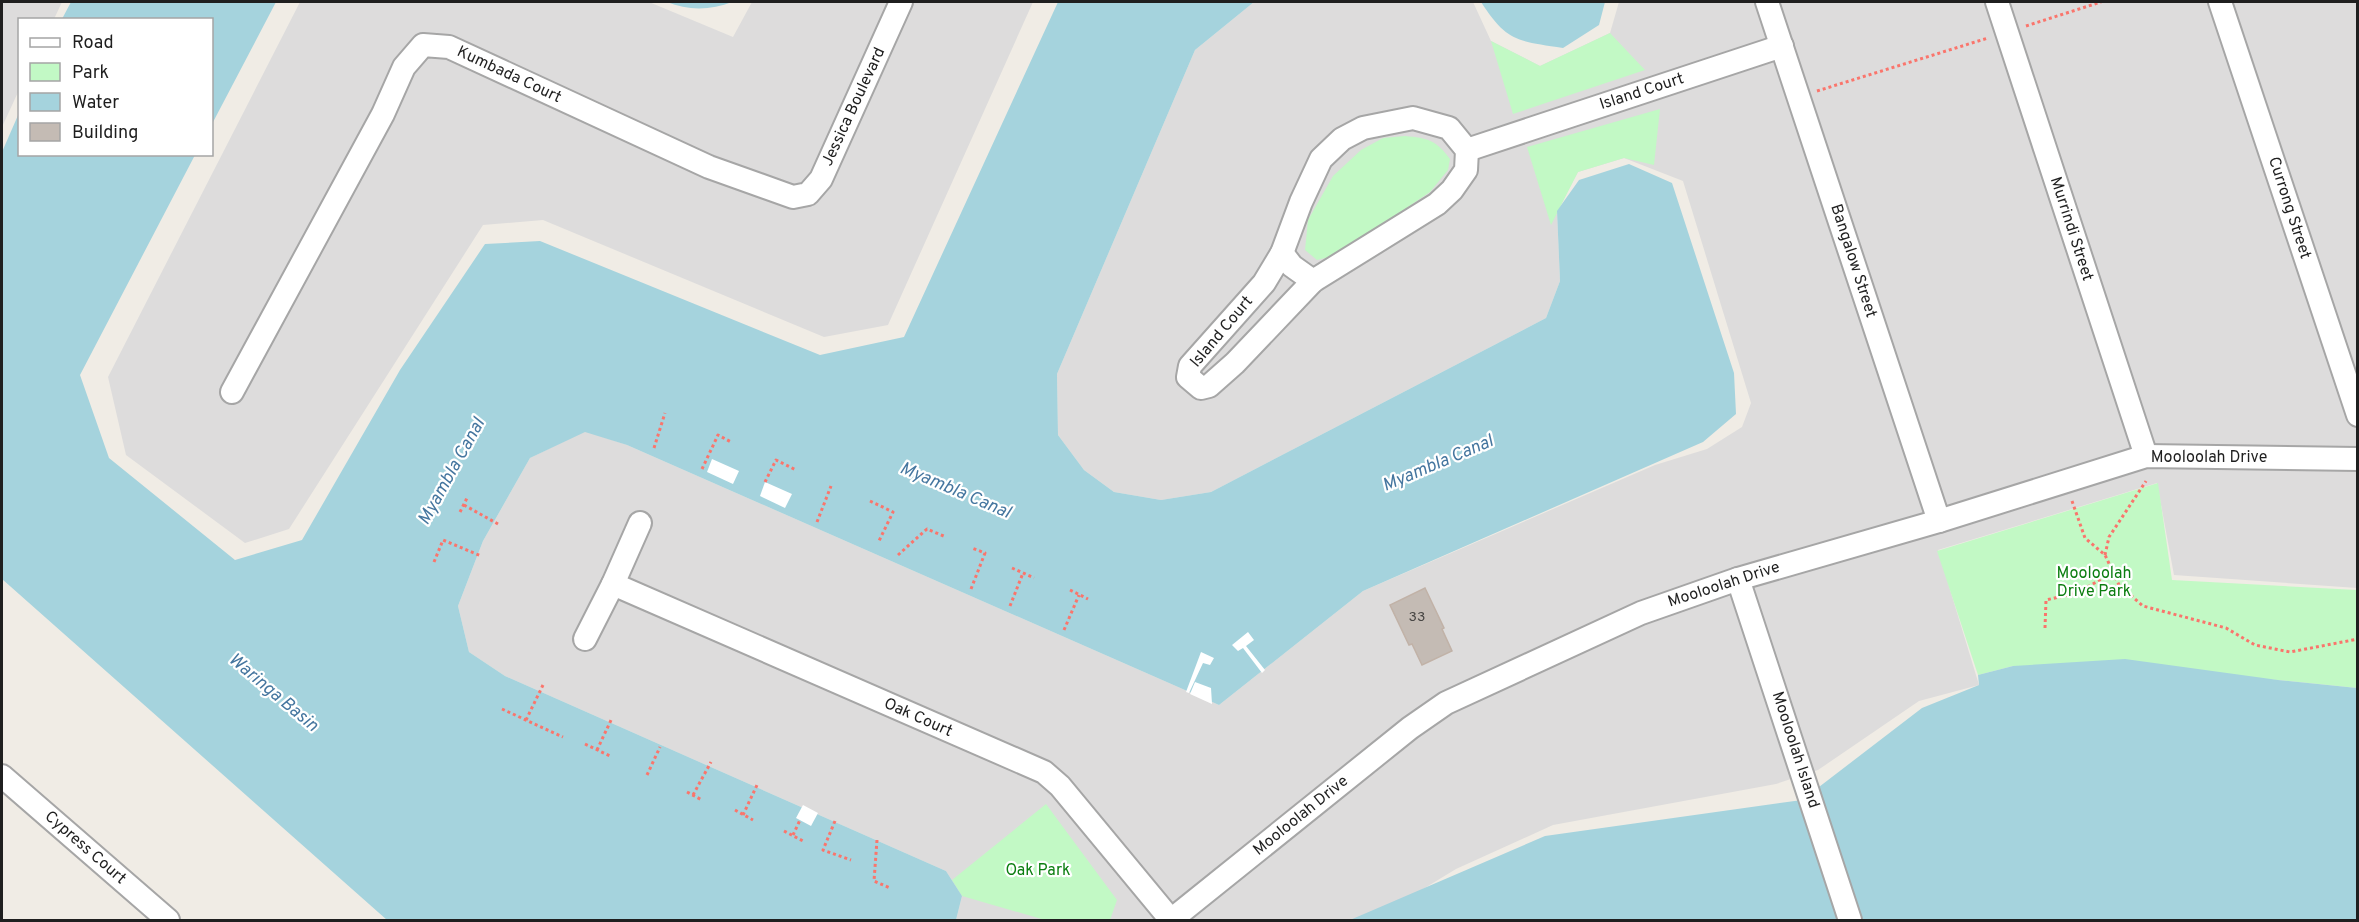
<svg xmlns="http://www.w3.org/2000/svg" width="2359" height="922" viewBox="0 0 2359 922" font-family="Overpass,sans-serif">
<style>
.residential{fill:#dddcdc}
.park{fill:#c2f9c5}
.water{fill:#a5d3dd}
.pier{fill:#fff}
.building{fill:#c4bbb4;stroke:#c1b2a7;stroke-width:1.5}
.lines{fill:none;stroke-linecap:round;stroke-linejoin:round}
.minor-casing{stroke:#a6a6a6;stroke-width:26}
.path{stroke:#fa756c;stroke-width:3;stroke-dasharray:3 3;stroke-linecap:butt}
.minor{stroke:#fff;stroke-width:22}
.labels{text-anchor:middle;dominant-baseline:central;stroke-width:4.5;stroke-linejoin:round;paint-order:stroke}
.number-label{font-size:14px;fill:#484644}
.street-label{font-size:16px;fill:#1f1f1f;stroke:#fff}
.park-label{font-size:16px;fill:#0c7e11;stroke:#fff}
.water-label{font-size:18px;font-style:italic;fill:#45769f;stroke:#fff}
</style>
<rect width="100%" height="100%" fill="#f0ece5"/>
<g class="residential">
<path d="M2 2H62L54 19 20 20 19 90 2 127Z"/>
<path d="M300 2H649L733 37 752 2H1033L888 325 824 337 543 220 483 225 289 529 245 543 126 455 108 377Z"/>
<path d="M1254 2H1473L1491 41 1540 66 1610 33 1619 2H2357V588L2174 575 2157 483 1938 550 1979 685 1919 701 1818 770 1776 784 1553 825 1456 869 1372 920H956L962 896 946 871 505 676 469 652 458 606 483 541 530 458 585 431 627 445 1219 705 1363 591 1655 465 1707 449 1742 427 1751 403 1683 181 1624 158 1578 172 1557 211 1560 281 1546 318 1211 492 1161 500 1114 492 1084 470 1058 435 1057 374 1195 50Z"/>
</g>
<g class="park">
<path d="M1610 33 1645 70 1513 114 1491 41 1540 66Z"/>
<path d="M1660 109 1654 165 1624 158 1578 172 1551 225 1527 147Z"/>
<path d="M1405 136C1428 138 1436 140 1450 159L1448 170 1430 192 1337 255 1317 260 1305 250 1308 220 1333 176 1361 150 1383 138Z"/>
<path d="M2158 483 2172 580 2357 590V688L2278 680 2013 666 1978 675 1937 551Z"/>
<path d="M1046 804 1117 900 1110 920H1045L962 896 952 880Z"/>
</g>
<g class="water">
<path d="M71 2H276L212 124V20L62 19Z"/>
<path d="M667 2H732C712 10 688 11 667 2Z"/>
<path d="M1058 2H1254L1195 50 1057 374 1058 435 1084 470 1114 492 1161 500 1211 492 1546 318 1560 281 1557 211 1579 180 1629 164 1672 183 1734 373 1736 414 1703 442 1363 591 1219 705 627 445 585 432 530 458 483 541 458 606 469 652 505 676 946 871 962 896 956 920H387L2 579V152L19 113 20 154 195 155 80 375 109 458 235 560 302 540 400 370 485 244 540 241 820 355 904 337Z"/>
<path d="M1481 2H1605L1599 25 1563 48C1517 41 1507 42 1481 2Z"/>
<path d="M2125 659 2278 680 2357 688V920H1350L1545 836 1802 800 1922 708 1979 685 1978 675 2013 666Z"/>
</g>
<g class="pier">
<path d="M712 459 739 471 733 484 707 472Z"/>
<path d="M765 482 792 494 785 508 760 496Z"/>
<path d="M1248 632 1254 640 1246 646 1265 670 1262 673 1243 648 1238 651 1232 645Z"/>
<path d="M1201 652 1214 658 1210 665 1203 663 1189 693 1186 692Z"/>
<path d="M1195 682 1211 688 1212 704 1190 694Z"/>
<path d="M803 805 818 813 811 826 796 818Z"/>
</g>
<path class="building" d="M1425 588 1444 628 1442 629 1452 651 1422 665 1412 644 1409 645 1390 605Z"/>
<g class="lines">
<defs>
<g id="minor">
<path d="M1767 2 1939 521"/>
<path d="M1997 2 2146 456"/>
<path d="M2220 2 2358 415"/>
<path d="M1413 118 1449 128 1467 150 1466 170 1452 190 1437 204 1313 281 1235 363 1209 386 1201 388 1188 377 1190 366 1264 283 1282 253 1301 202 1321 159 1342 139 1363 128Z"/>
<path d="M1467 150 1782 46"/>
<path d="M1282 253 1292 266 1313 281"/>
<path d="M232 392 383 114 404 67 423 45 449 47 709 167 793 197 808 194 821 179 901 2"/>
<path d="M1738 579 1850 920"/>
<path d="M613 584 1044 772 1060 786 1171 920 1410 728 1446 703 1641 613 1738 579 1939 521 2146 456 2358 459"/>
<path d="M585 639 613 584 640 523"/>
<path d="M2 776 168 920"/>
</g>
</defs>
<use href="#minor" class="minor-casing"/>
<g class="path">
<path d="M2026 26 2101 2"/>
<path d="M1817 91 1988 38"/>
<path d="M654 448 665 413"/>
<path d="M702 469 718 435 731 442"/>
<path d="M765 482 776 460 796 470"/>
<path d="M870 501 893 512 878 543"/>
<path d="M2072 501 2085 538 2105 555 2119 585 2143 606 2226 628 2255 645 2290 652 2358 639"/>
<path d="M464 505 498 524"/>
<path d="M460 512 468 496"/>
<path d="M817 522 831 486"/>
<path d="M898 555 927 529 946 537"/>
<path d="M2105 555 2109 537 2146 481"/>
<path d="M434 562 443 540 481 556"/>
<path d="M1012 568 1034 578"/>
<path d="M971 589 985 553 972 548"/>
<path d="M1070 590 1088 599"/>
<path d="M1010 606 1023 573"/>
<path d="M2045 628 2046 600 2077 593 2112 573"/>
<path d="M1064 630 1079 595"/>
<path d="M502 709 563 737"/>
<path d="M526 720 543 685"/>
<path d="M585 744 610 756"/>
<path d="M597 750 612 718"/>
<path d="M647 775 660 747"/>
<path d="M687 792 702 800"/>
<path d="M693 795 711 762"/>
<path d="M735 810 753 820"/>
<path d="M743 815 757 785"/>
<path d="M835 821 823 850 851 860"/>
<path d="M784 831 803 841"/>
<path d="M793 835 800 820"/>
<path d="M877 840 874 881 890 888"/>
</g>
<use href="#minor" class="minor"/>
</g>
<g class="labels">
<g class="number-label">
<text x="1417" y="617">33</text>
</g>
<g class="street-label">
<text transform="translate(509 75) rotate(25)">Kumbada Court</text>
<text transform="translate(1642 92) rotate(-18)">Island Court</text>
<text transform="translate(854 107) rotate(-65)">Jessica Boulevard</text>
<text transform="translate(2289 208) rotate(72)">Currong Street</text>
<text transform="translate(2071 229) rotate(72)">Murrindi Street</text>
<text transform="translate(1853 261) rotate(72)">Bangalow Street</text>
<text transform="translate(1222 332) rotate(-50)">Island Court</text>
<text x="2209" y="458">Mooloolah Drive</text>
<text transform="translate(1724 585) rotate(-18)">Mooloolah Drive</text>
<text transform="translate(918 718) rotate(24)">Oak Court</text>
<text transform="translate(1795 750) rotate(72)">Mooloolah Island</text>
<text transform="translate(1301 816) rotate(-39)">Mooloolah Drive</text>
<text transform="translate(85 848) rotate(41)">Cypress Court</text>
</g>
<g class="park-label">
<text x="2094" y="574">Mooloolah<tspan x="2094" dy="18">Drive Park</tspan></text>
<text x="1038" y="871">Oak Park</text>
</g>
<g class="water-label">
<text transform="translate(1438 464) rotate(-23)">Myambla Canal</text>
<text transform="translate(452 472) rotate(-61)">Myambla Canal</text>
<text transform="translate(955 491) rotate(23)">Myambla Canal</text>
<text transform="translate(273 693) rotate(40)">Waringa Basin</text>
</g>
</g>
<rect width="2359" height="922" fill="none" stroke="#1f1f1f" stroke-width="6"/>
<rect x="18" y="18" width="195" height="138" fill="#ffffff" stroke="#a5a5a5" stroke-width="1.5"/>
<rect x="30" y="38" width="30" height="9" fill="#ffffff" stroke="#a5a5a5" stroke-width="1.5"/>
<text x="72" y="48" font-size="18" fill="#1f1f1f">Road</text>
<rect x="30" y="63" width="30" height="18" fill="#c2f9c5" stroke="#a5a5a5" stroke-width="1.5"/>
<text x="72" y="78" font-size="18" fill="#1f1f1f">Park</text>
<rect x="30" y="93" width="30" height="18" fill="#a5d3dd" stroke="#a5a5a5" stroke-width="1.5"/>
<text x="72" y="108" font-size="18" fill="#1f1f1f">Water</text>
<rect x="30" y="123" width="30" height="18" fill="#c4bbb4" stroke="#a5a5a5" stroke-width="1.5"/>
<text x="72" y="138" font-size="18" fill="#1f1f1f">Building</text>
</svg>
